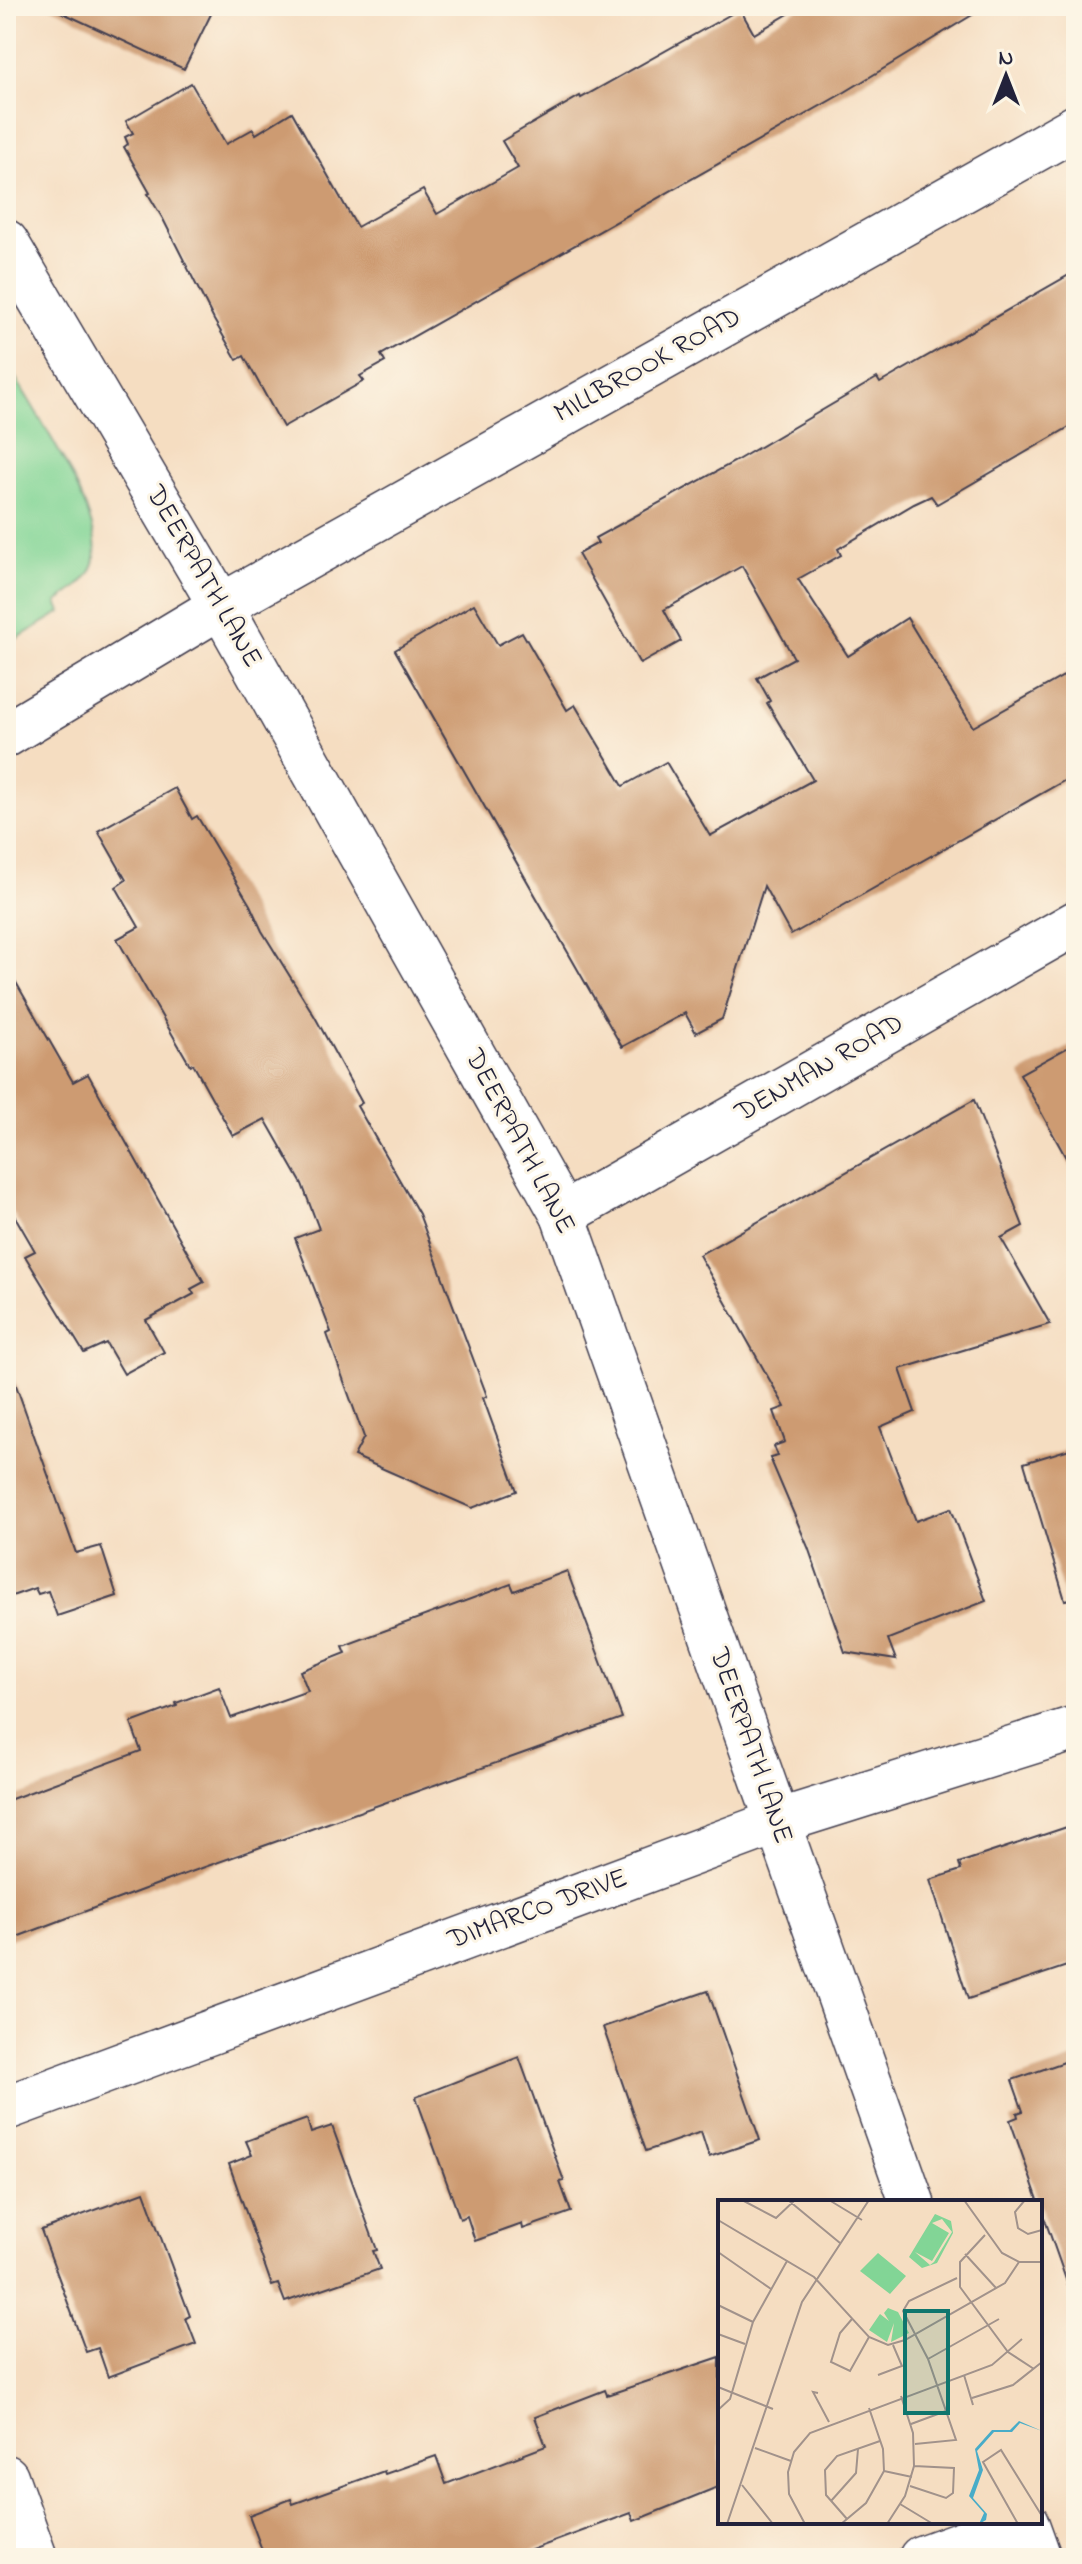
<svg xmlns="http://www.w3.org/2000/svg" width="1082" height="2564" viewBox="0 0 1082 2564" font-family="'Indie Flower',sans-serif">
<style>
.green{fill:#82d596;stroke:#527c68;stroke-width:2}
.building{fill:#cd9b72}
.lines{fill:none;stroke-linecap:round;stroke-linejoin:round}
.minor-casing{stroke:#423e4f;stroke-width:47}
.minor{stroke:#fff;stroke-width:44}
.labels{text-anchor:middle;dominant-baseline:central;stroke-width:6;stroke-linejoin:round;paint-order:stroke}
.street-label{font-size:28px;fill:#22223b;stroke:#fcf5e5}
.inset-road{fill:none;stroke:#a1928b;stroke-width:2}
.view{fill:#0f766e;fill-opacity:0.15;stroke:#0f766e;stroke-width:4}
.inset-edge{fill:none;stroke:#22223b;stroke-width:4}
</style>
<rect width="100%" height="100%" fill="#fcf5e5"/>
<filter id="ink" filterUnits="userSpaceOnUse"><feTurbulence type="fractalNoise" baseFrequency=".0125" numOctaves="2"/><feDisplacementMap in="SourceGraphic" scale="16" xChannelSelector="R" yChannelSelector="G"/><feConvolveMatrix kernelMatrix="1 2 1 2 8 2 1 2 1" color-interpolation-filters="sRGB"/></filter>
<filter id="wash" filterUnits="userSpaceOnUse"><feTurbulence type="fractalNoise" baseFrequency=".006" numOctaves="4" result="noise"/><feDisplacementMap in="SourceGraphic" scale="32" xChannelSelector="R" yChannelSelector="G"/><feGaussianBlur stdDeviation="1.8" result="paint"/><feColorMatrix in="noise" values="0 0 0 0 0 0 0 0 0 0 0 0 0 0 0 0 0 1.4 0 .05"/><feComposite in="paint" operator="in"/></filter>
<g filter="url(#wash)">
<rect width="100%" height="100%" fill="#f5ddc1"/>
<path class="green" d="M6 362C30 404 108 517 94 563 89 581 72 591 57 602L61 612 6 645Z"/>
<g id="blocks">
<g class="building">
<path d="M48 6H215L184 69Z"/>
<path d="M802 6H987L845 92 381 355 385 362 360 376 364 381 283 427 244 356 237 360 214 320 163 219 148 194 150 193 124 147 128 144 125 137 133 133 126 121 191 83 226 144 253 129 256 134 292 112 357 227 423 190 437 214 518 168 502 141 580 96 581 98 740 9 754 34Z"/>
<path d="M1076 271V423L937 504 931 496 914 504 838 549 841 555 798 579 848 656 907 618 973 727 1076 669V774L791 935 764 886 722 1019 696 1033 685 1013 622 1047 395 650 474 604 498 645 522 632 567 710 575 705 623 786 666 762 710 836 813 780 767 703 770 701 757 678 794 658 742 566 664 610 681 641 640 664 578 554 598 543 595 538 734 462 877 378 880 383Z"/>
<path d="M175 788 192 819 197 816 250 905 262 931 315 1017 362 1103 357 1106 419 1214 487 1396 483 1398 517 1491 472 1508 354 1456 364 1437 327 1334 331 1332 295 1238 319 1229 302 1184 265 1119 233 1136 193 1064 190 1065 117 939 139 927 116 887 126 880 98 831Z"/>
<path d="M6 965 73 1082 88 1074 204 1282 191 1289 194 1294 146 1320 164 1352 124 1374 106 1343 84 1353 25 1256 35 1251 6 1201Z"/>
<path d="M1076 1043V1176L1020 1074Z"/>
<path d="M974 1100 1023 1226 1001 1238 1050 1324 900 1369 915 1412 880 1427 916 1521 951 1508 986 1601 888 1639 896 1660 845 1652 808 1547 770 1458 778 1456 774 1446 785 1442 774 1411 785 1407 699 1255Z"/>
<path d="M12 1374 76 1553 101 1546 117 1596 57 1616 48 1591 38 1594 35 1588 6 1598V1375Z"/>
<path d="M1076 1447V1598L1065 1600 1024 1463Z"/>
<path d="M567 1571 622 1718 174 1878 6 1941V1801L141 1751 131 1723 177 1706 176 1703 219 1687 231 1718 308 1691 300 1671 346 1653 343 1646 511 1584 514 1591Z"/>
<path d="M1076 1824V1963L968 1999 930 1880 961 1870 959 1863Z"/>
<path d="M708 1991 760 2140 709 2157 701 2132 646 2151 603 2027Z"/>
<path d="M519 2057 564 2181 560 2182 571 2212 523 2229 522 2224 475 2241 467 2216 460 2219 416 2097Z"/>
<path d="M1076 2058V2290L1070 2291 1010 2120 1018 2117 1017 2113 1023 2111 1012 2080Z"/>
<path d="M307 2119 311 2133 332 2126 377 2250 373 2251 380 2269 285 2302 278 2284 272 2286 229 2164 252 2155 246 2141Z"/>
<path d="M144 2192 190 2316 186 2318 196 2344 108 2377 98 2348 86 2352 41 2230Z"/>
<path d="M720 2357V2486L634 2521 631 2513 510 2558H265L249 2515 291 2499 293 2504 384 2471 385 2474 436 2456 446 2484 546 2446 535 2417 605 2390 607 2395Z"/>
</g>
</g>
</g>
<g filter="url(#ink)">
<use href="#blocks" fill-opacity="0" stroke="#423e4f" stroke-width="2"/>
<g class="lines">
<defs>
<g id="minor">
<path d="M6 242 221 606 563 1215 912 2202"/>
<path d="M6 735 221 606 1076 127"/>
<path d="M563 1215 1076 923"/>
<path d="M6 2108 777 1822 1076 1728"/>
<path d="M6 2477 35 2558"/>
<path d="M1026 2522 1039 2558"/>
<path d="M921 2558 1020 2522"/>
</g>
</defs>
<use href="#minor" class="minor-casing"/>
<use href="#minor" class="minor"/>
</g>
</g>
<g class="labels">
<g class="street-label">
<text transform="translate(648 366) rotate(-29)">MILLBROOK ROAD</text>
<text transform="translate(203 577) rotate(60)">DEERPATH LANE</text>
<text transform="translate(820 1069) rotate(-30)">DENMAN ROAD</text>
<text transform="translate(519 1142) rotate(62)">DEERPATH LANE</text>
<text transform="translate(750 1746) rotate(71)">DEERPATH LANE</text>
<text transform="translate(538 1910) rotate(-20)">DIMARCO DRIVE</text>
</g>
</g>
<g transform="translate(718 2200)">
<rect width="324" height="324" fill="#f5ddc1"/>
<path d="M217 14 233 21 235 33 219 63 204 68 191 57ZM224 19 234 32 216 62 212 65 197 52 214 61 231 33 214 23ZM160 53 188 76 172 94 142 71ZM170 108 180 112 191 133 173 142 176 123 169 142 151 130 162 114 171 121 166 113Z" fill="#82d596" fill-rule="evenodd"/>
<path d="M301 221 324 231 302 223 294 232H276L259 251 265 270 255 298 269 314 268 320 261 324 266 313 251 296 261 270 257 249 274 230H292Z" fill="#48acc8"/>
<path class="inset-road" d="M24 0 58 18 77 0M70 0 122 43M111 0 144 20M246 0 284 53 301 62H324M307 0 297 12 300 28 310 34 324 30M0 20 96 77 151 137 170 145 187 140 287 83 301 62M267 35 242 62V87L290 152 316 169M0 52 53 89M247 54 278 88M0 105 35 122M134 119 122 133 113 162 132 171 151 137M0 134 27 144M210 159 281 119M160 175 184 166 175 145M246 175 255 205M0 187 55 209M100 193 95 192 111 222M254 198 295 185 324 162M0 210 12 199 35 122 69 61M193 224 228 211M197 244 238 240 210 159 185 111 191 101 239 78M37 248 73 261M166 271 194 277M24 285 55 324M192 286 228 298 235 293 236 268 196 266M113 301 138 273 140 249M182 304 215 324M129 319 108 295 107 270 119 256 162 241M9 324 84 102 151 0M87 324 71 294 70 272 76 252 92 233 274 165 304 139M123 324 148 303 166 271 165 249 151 208M169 324 187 296 196 266 195 233 183 196M300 324 265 262 283 250 324 316"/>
<path class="view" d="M187 111H230V213H187Z"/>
<rect width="324" height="324" class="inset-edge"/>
</g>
<rect width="1082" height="2564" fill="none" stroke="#fcf5e5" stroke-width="32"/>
<g transform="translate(1006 76)" stroke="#fcf5e5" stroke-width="6" paint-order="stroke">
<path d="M0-6L14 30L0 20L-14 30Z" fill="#22223b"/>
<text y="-12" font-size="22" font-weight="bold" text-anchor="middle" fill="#22223b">N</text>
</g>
</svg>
